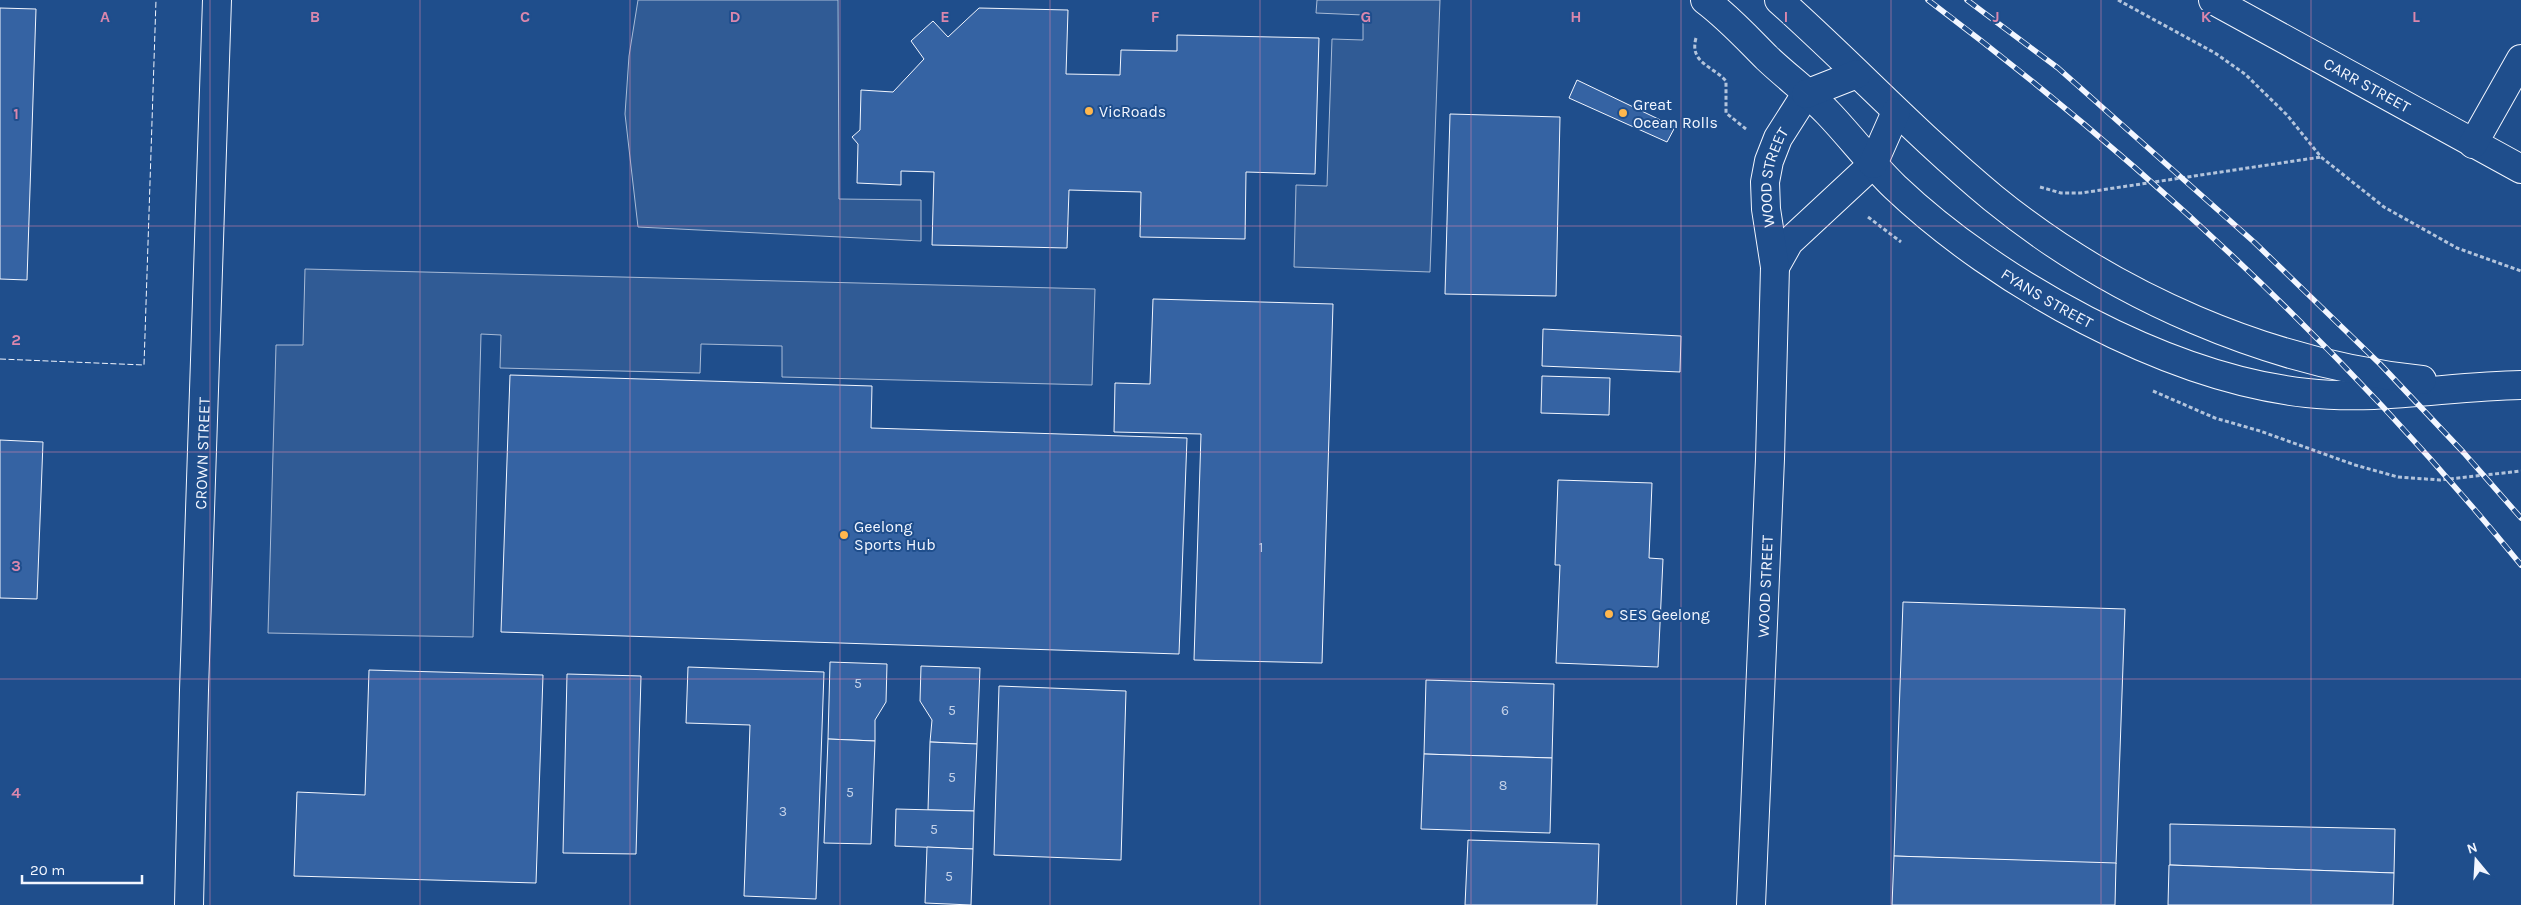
<svg xmlns="http://www.w3.org/2000/svg" width="2521" height="905" viewBox="0 0 2521 905" font-family="Karla,sans-serif">
<style>
.built{fill:#305b95;stroke:#a8bbd7}
.building{fill:#3563a3;stroke:#f2f6ff}
.lines{fill:none;stroke-linecap:round;stroke-linejoin:round}
.street-casing{stroke:#f2f6ff;stroke-width:30}
.secondary-casing{stroke:#f2f6ff;stroke-width:30}
.path{stroke:#b3c4dc;stroke-width:3;stroke-dasharray:4 2.5;stroke-linecap:butt}
.street{stroke:#1f4e8c;stroke-width:28}
.secondary{stroke:#1f4e8c;stroke-width:28}
.rail-casing{stroke:#f2f6ff;stroke-width:5.5}
.rail{stroke:#1f4e8c;stroke-width:4;stroke-dasharray:11;stroke-linecap:butt}
.fence{stroke:#f2f6ff;stroke-width:1;stroke-dasharray:6 2.5;stroke-linecap:butt}
.grid{fill:none;stroke:#da87ad;stroke-width:1;stroke-opacity:0.55}
.poi-dot{fill:#ffb74d;stroke:#1f4e8c;stroke-width:2}
.labels{text-anchor:middle;dominant-baseline:central;stroke-width:4;stroke-linejoin:round;paint-order:stroke}
.number-label{font-size:14px;fill:#c3d1e8}
.street-label{font-size:16px;fill:#f2f6ff;stroke:#1f4e8c}
.poi-label{font-size:16px;fill:#f2f6ff;stroke:#1f4e8c;text-anchor:start}
.grid-label{font-size:16px;text-anchor:middle;font-weight:bold;fill:#da87ad;stroke:#1f4e8c;stroke-width:4;stroke-linejoin:round;paint-order:stroke}
</style>
<rect width="100%" height="100%" fill="#1f4e8c"/>
<g class="built">
<path d="M638 0H838L839 199 921 200V241L638 227 625 114 629 56Z"/>
<path d="M1317 0H1440L1430 272 1294 267 1296 185 1327 186 1332 39 1363 40V15L1316 13Z"/>
<path d="M305 269 1095 289 1092 385 782 377V346L701 344 700 373 500 368 501 335 481 334 473 637 268 633 276 345H303Z"/>
</g>
<g class="building">
<path d="M0 8 36 9 27 280 0 279Z"/>
<path d="M979 8 1068 10 1066 74 1120 75 1121 50 1177 51V35L1319 38 1315 174 1246 172 1245 239 1140 237 1141 192 1069 190 1067 248 932 245 934 172 901 171V185L857 183 858 144 852 137 860 130 861 90 893 92 924 59 911 41 933 21 948 37Z"/>
<path d="M1577 80 1675 127 1667 142 1569 98Z"/>
<path d="M1450 114 1560 117 1556 296 1445 294Z"/>
<path d="M1153 299 1333 304 1322 663 1194 660 1201 434 1114 432 1115 383 1150 384Z"/>
<path d="M1543 329 1681 336 1680 372 1542 366Z"/>
<path d="M510 375 872 386 871 428 1187 438 1179 654 501 632Z"/>
<path d="M1542 376 1610 378 1609 415 1541 413Z"/>
<path d="M0 440 43 442 37 599 0 598Z"/>
<path d="M1558 480 1652 483 1649 558 1663 559 1658 667 1556 663 1560 565H1555Z"/>
<path d="M1903 602 2125 609 2116 864 1894 856Z"/>
<path d="M830 662 887 664 886 702 875 720V741L828 739Z"/>
<path d="M921 666 980 668 977 744 930 742 932 720 920 701Z"/>
<path d="M688 667 824 672 816 899 744 896 750 725 686 723Z"/>
<path d="M369 670 543 675 536 883 294 876 297 792 365 795Z"/>
<path d="M567 674 641 676 636 854 563 853Z"/>
<path d="M1426 680 1554 684 1552 758 1424 754Z"/>
<path d="M999 686 1126 691 1121 860 994 855Z"/>
<path d="M828 739 875 741 871 844 824 843Z"/>
<path d="M930 742 977 744 974 811 928 810Z"/>
<path d="M1424 754 1552 758 1550 833 1421 829Z"/>
<path d="M896 809 974 811 973 849 895 846Z"/>
<path d="M2170 824 2395 829 2394 873 2170 865Z"/>
<path d="M1468 840 1599 844 1597 905H1465Z"/>
<path d="M927 847 973 849 971 905 925 903Z"/>
<path d="M1894 856 2116 863 2115 905H1892Z"/>
<path d="M2169 865 2394 873 2393 905H2168Z"/>
</g>
<g class="lines">
<defs>
<g id="street">
<path id="s1" d="M2213 0 2521 169"/>
<path d="M2473 144 2521 59"/>
<path d="M1775 267 1789 242 1873 164"/>
<path id="s2" d="M189 905 194 690 217 0"/>
<path id="s3" d="M1751 905 1770 459 1775 267 1766 209 1765 182 1769 161 1778 138 1806 94"/>
</g>
<g id="secondary">
<path id="s4" d="M1705 0C1729 18 1747 38 1767 58 1787 77 1809 93 1828 113 1851 137 1871 164 1895 187 1996 283 2167 378 2307 393 2379 401 2450 386 2521 385"/>
<path d="M1779 0C1852 65 1918 136 1993 198 2113 296 2269 364 2422 380"/>
<path d="M1806 94 1857 74"/>
<path d="M1873 164 1896 112"/>
</g>
</defs>
<use href="#street" class="street-casing"/>
<use href="#secondary" class="secondary-casing"/>
<g class="path">
<path d="M2118 0 2215 53 2245 74 2287 115 2321 157 2384 207 2457 248 2521 271"/>
<path d="M1696 38C1689 63 1713 66 1726 81V113L1746 129"/>
<path d="M2040 187 2061 193H2081L2321 157"/>
<path d="M1868 217 1901 242"/>
<path d="M2153 391 2215 418 2260 431 2355 465 2398 477 2440 480 2521 471"/>
</g>
<use href="#street" class="street"/>
<use href="#secondary" class="secondary"/>
<defs>
<g id="rail">
<path d="M1928 0C2146 164 2348 353 2521 565"/>
<path d="M1967 0 2058 68 2254 242 2380 364 2464 453 2521 518"/>
</g>
</defs>
<use href="#rail" class="rail-casing"/>
<use href="#rail" class="rail"/>
<path class="fence" d="M0 359 144 365 156 0"/>
</g>
<path class="grid" d="M210 0V905M420 0V905M630 0V905M840 0V905M1050 0V905M1260 0V905M1471 0V905M1681 0V905M1891 0V905M2101 0V905M2311 0V905M0 226H2521M0 452H2521M0 679H2521"/>
<g class="poi-dot">
<circle cx="1089" cy="111" r="5"/>
<circle cx="1623" cy="113" r="5"/>
<circle cx="844" cy="535" r="5"/>
<circle cx="1609" cy="614" r="5"/>
</g>
<g class="labels">
<g class="number-label">
<text x="1261" y="547">1</text>
<text x="858" y="683">5</text>
<text x="952" y="710">5</text>
<text x="1505" y="710">6</text>
<text x="952" y="777">5</text>
<text x="1503" y="785">8</text>
<text x="850" y="792">5</text>
<text x="783" y="811">3</text>
<text x="934" y="829">5</text>
<text x="949" y="876">5</text>
</g>
<g class="street-label">
<text stroke="none"><textPath href="#s1" startOffset="176">CARR STREET</textPath></text>
<text stroke="none"><textPath href="#s3" startOffset="730">WOOD STREET</textPath></text>
<text stroke="none"><textPath href="#s4" startOffset="456">FYANS STREET</textPath></text>
<text stroke="none"><textPath href="#s2" startOffset="452">CROWN STREET</textPath></text>
<text stroke="none"><textPath href="#s3" startOffset="319">WOOD STREET</textPath></text>
</g>
<g class="poi-label">
<text x="1633" y="104">Great<tspan x="1633" dy="18">Ocean Rolls</tspan></text>
<text x="1099" y="111">VicRoads</text>
<text x="854" y="526">Geelong<tspan x="854" dy="18">Sports Hub</tspan></text>
<text x="1619" y="614">SES Geelong</text>
</g>
</g>
<g class="grid-label">
<text x="105" y="22">A</text>
<text x="315" y="22">B</text>
<text x="525" y="22">C</text>
<text x="735" y="22">D</text>
<text x="945" y="22">E</text>
<text x="1155" y="22">F</text>
<text x="1366" y="22">G</text>
<text x="1576" y="22">H</text>
<text x="1786" y="22">I</text>
<text x="1996" y="22">J</text>
<text x="2206" y="22">K</text>
<text x="2416" y="22">L</text>
<text x="16" y="119">1</text>
<text x="16" y="345">2</text>
<text x="16" y="571">3</text>
<text x="16" y="798">4</text>
</g>
<g transform="translate(2476 860) rotate(342)" stroke="#1f4e8c" stroke-width="4" paint-order="stroke">
<path d="M0-4L9 19L0 12L-9 19Z" fill="#f2f6ff"/>
<text y="-8" font-size="14" font-weight="bold" text-anchor="middle" fill="#f2f6ff">N</text>
</g>
<path d="M22 875v8h120v-8" fill="none" stroke="#f2f6ff" stroke-width="2.5"/>
<text x="30" y="875" font-size="15" fill="#f2f6ff" stroke="#1f4e8c" stroke-width="4" paint-order="stroke">20 m</text>
</svg>
